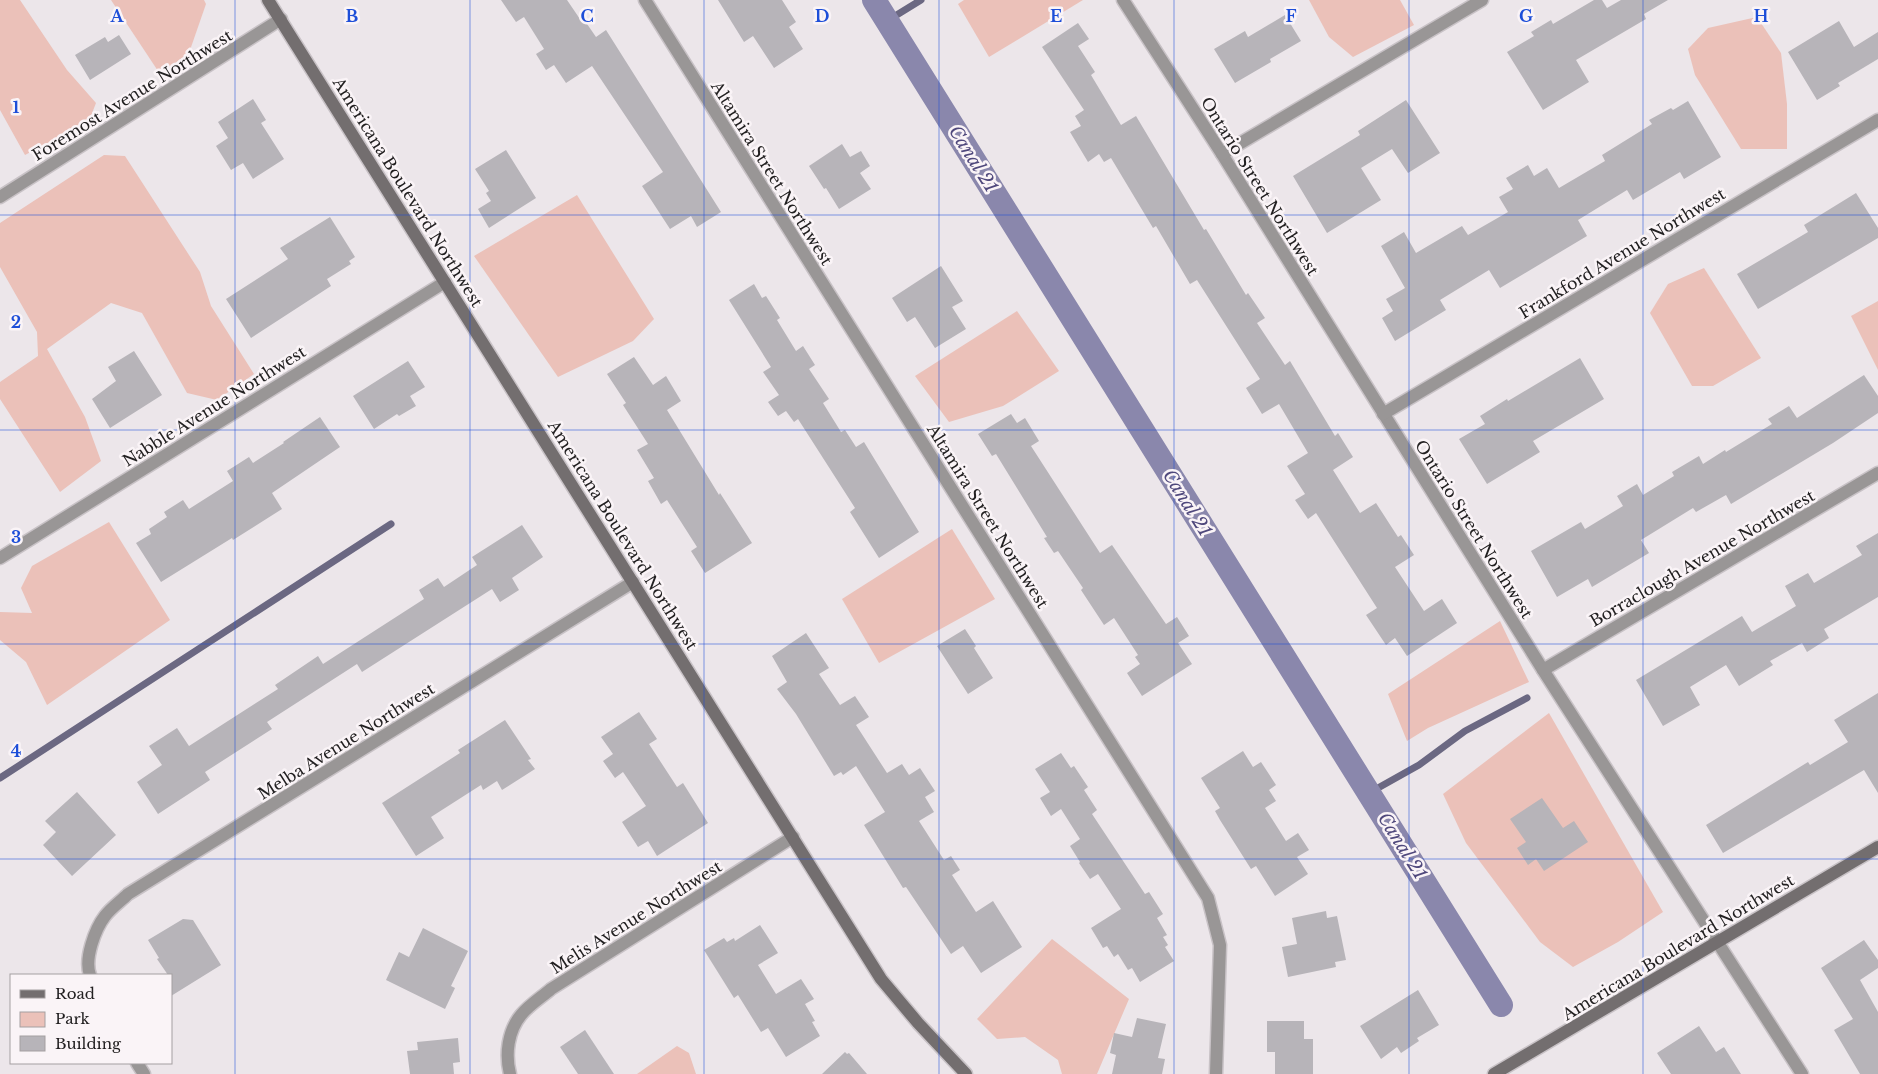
<svg xmlns="http://www.w3.org/2000/svg" width="1878" height="1074" viewBox="0 0 1878 1074" font-family="'Libre Baskerville',serif">
<style>
.green{fill:#ebc1b9}
.lines{fill:none;stroke-linecap:round;stroke-linejoin:round}
.stream{stroke:#6b6882;stroke-width:7}
.canal{stroke:#8a87ac;stroke-width:24}
.building{fill:#b7b4b9}
.street-casing{stroke:#c8c2c6;stroke-width:15}
.secondary-casing{stroke:#c8c2c6;stroke-width:15}
.street{stroke:#999696;stroke-width:12}
.secondary{stroke:#736e6f;stroke-width:12}
.grid{fill:none;stroke:#1d4ed8;stroke-width:1;stroke-opacity:0.55}
.labels{text-anchor:middle;dominant-baseline:central;stroke-width:5;stroke-linejoin:round;paint-order:stroke}
.street-label{font-size:16px;fill:#222021;stroke:#faf4f7}
.water-label{font-size:18px;font-style:italic;fill:#4f487c;stroke:#faf4f7}
.grid-label{font-size:16px;text-anchor:middle;font-weight:bold;fill:#1d4ed8;stroke:#faf4f7;stroke-width:5;stroke-linejoin:round;paint-order:stroke}
</style>
<rect width="100%" height="100%" fill="#ece6ea"/>
<g class="green">
<path d="M0 0H20L67 70 96 103 89 121 25 155 0 110Z"/>
<path d="M111 0H204L206 4 189 53 160 74Z"/>
<path d="M964 0H1083L989 57 958 4Z"/>
<path d="M1309 0H1400L1414 25 1353 57 1329 37Z"/>
<path d="M1757 17 1781 53 1787 104V149H1741L1695 75 1688 49 1708 28Z"/>
<path d="M104 155 125 156 200 272 211 306 254 374 217 400 187 393 142 313 111 303 47 349 85 417 101 461 60 492 0 399V382L38 356 37 332 0 267V223Z"/>
<path d="M577 195 654 319 633 341 558 377 474 256Z"/>
<path d="M1704 268 1761 358 1713 386H1692L1650 313 1668 284Z"/>
<path d="M1878 301V370L1851 316Z"/>
<path d="M1017 311 1059 371 1003 406 949 422 915 376Z"/>
<path d="M109 522 170 620 47 705 26 662 0 640V612L32 613 21 588 32 566Z"/>
<path d="M952 529 995 599 879 663 842 599Z"/>
<path d="M1500 621 1529 682 1428 728 1407 741 1388 694Z"/>
<path d="M1549 713 1663 912 1618 942 1573 967 1540 942 1466 843 1443 794Z"/>
<path d="M1052 939 1129 999 1097 1074H1062L1058 1060 1025 1037 997 1039 977 1019Z"/>
<path d="M677 1046 689 1053 696 1074H637Z"/>
</g>
<g class="lines">
<g class="stream">
<path d="M885 18 895 16 921 0"/>
<path d="M0 778 391 524"/>
<path d="M1369 793 1419 765 1465 731 1527 698"/>
</g>
<path class="canal" d="M874 0 1501 1005"/>
</g>
<g class="building">
<path d="M501 0H567L582 22 585 21 596 37 606 30 721 212 697 227 691 216 670 229 642 186 663 172 592 66 566 83 554 65 546 70 536 54 544 49 524 17 516 22Z"/>
<path d="M718 0H782L796 22 789 27 803 49 774 68 753 36 744 42Z"/>
<path d="M1594 0H1602L1607 8 1621 0H1668L1644 14 1646 19 1576 60 1589 82 1543 110 1507 52 1534 36 1531 32 1551 20 1553 24Z"/>
<path d="M1285 15 1301 41 1270 59 1271 62 1235 83 1214 49 1245 31 1248 37Z"/>
<path d="M1839 21 1854 47 1878 32V59L1838 83 1840 86 1817 100 1788 52Z"/>
<path d="M1078 23 1089 39 1078 46 1095 72 1091 75 1121 125 1136 116 1204 230 1206 229 1246 295 1248 293 1265 318 1257 323 1285 365 1290 361 1335 436 1338 433 1353 457 1333 470 1360 513 1376 503 1398 537 1401 535 1414 555 1395 567 1424 611 1442 599 1457 623 1407 656 1395 638 1386 645 1366 615 1377 608 1316 513 1308 519 1295 500 1305 494 1287 466 1308 453 1279 404 1262 414 1246 388 1260 379 1197 280 1190 284 1156 226 1153 228 1111 158 1104 162 1099 154 1088 162 1070 132 1081 126 1075 116 1084 110 1042 47Z"/>
<path d="M119 35 131 54 90 80 75 55 105 37 108 42Z"/>
<path d="M253 99 266 120 261 123 284 159 253 179 243 163 231 170 216 146 228 138 218 122Z"/>
<path d="M1406 100 1440 153 1408 173 1392 149 1361 168 1381 200 1327 233 1293 176 1360 135 1358 131Z"/>
<path d="M1688 101 1721 157 1684 179 1680 172 1633 200 1627 190 1578 220 1587 236 1500 288 1489 270 1440 300 1446 310 1395 341 1382 318 1393 311 1386 299 1405 288 1381 246 1404 232 1416 253 1462 226 1468 235 1508 212 1499 197 1513 189 1506 178 1528 165 1534 176 1547 168 1559 188 1605 161 1602 155 1652 124 1649 120 1671 108 1673 110Z"/>
<path d="M842 144 850 157 861 151 870 166 860 173 871 189 839 209 826 188 824 189 809 166Z"/>
<path d="M506 150 536 198 489 228 478 209 491 201 486 193 489 191 475 169Z"/>
<path d="M1856 193 1878 228V238L1758 309 1737 274 1808 232 1804 225Z"/>
<path d="M330 217 355 257 349 261 351 264 327 279 331 286 251 338 226 299 288 259 280 248Z"/>
<path d="M941 266 963 301 952 307 966 329 935 348 915 317 907 322 892 298Z"/>
<path d="M754 284 762 298 766 296 780 318 777 320 796 351 803 346 815 365 809 369 829 399 823 403 841 432 845 430 856 447 864 442 919 532 879 558 850 512 855 508 798 419 794 422 786 411 778 416 768 402 779 395 763 372 771 367 729 300Z"/>
<path d="M134 351 162 395 110 428 92 399 116 381 108 367Z"/>
<path d="M634 357 653 385 666 376 681 401 667 410 719 495 720 493 752 543 705 573 691 551 697 547 667 500 661 504 648 481 654 478 637 450 648 444 623 405 626 403 607 374Z"/>
<path d="M1580 358 1604 399 1533 441 1540 452 1487 484 1459 439 1485 424 1480 416 1507 399 1508 401Z"/>
<path d="M408 361 425 387 410 396 416 406 399 416 397 414 374 429 353 396Z"/>
<path d="M1864 375 1878 396V413L1833 443 1731 504 1726 495 1696 512 1693 508 1641 540 1649 553 1592 587 1588 579 1557 597 1531 551 1581 522 1585 529 1623 506 1617 496 1637 484 1643 495 1674 476 1672 472 1699 456 1703 464 1725 450 1726 452 1772 424 1768 419 1789 406 1797 418Z"/>
<path d="M1011 414 1017 423 1025 418 1039 441 1031 446 1100 553 1112 545 1166 624 1177 617 1189 636 1178 643 1192 664 1142 696 1127 673 1140 664 1135 657 1138 655 1114 618 1104 625 1081 590 1083 588 1058 551 1054 553 1044 538 1047 537 996 454 992 456 978 434Z"/>
<path d="M320 417 340 447 272 493 282 509 233 540 232 538 161 582 136 543 151 534 149 529 167 517 164 512 183 500 189 509 233 481 227 471 249 457 253 463 284 443 283 442Z"/>
<path d="M522 525 543 557 512 578 519 590 500 602 492 589 362 672 357 664 267 722 272 729 205 772 210 780 158 814 137 782 162 765 149 746 177 728 189 746 278 689 275 685 318 656 323 664 424 599 419 590 438 578 444 587 477 565 472 557Z"/>
<path d="M1878 533V597L1824 629 1829 638 1807 652 1802 643 1770 661 1773 665 1739 686 1726 665 1690 687 1700 705 1663 726 1636 680 1742 616 1752 632 1796 606 1785 586 1808 573 1814 583 1862 555 1856 546Z"/>
<path d="M965 629 976 646 974 648 993 678 968 694 937 646Z"/>
<path d="M806 633 829 668 819 674 840 705 855 696 869 717 856 725 887 773 902 764 909 775 920 768 935 791 925 797 934 812 919 821 944 860 951 856 960 870 952 875 976 912 993 901 1022 947 981 973 963 946 951 954 906 887 903 888 864 825 885 812 856 766 843 775 841 772 834 776 796 714 777 689 787 682 772 656Z"/>
<path d="M1878 693V793L1864 770 1723 853 1706 825 1808 762 1810 765 1848 742 1834 720Z"/>
<path d="M639 712 657 739 649 744 677 787 683 783 708 823 657 856 648 841 638 847 622 822 646 806 623 772 615 778 603 761 613 754 601 737Z"/>
<path d="M505 720 531 759 528 760 535 769 502 790 497 781 483 790 481 785 431 817 444 838 416 856 382 803 460 753 458 750Z"/>
<path d="M1243 751 1253 767 1261 762 1276 785 1269 790 1276 801 1265 808 1286 841 1298 833 1309 850 1297 857 1308 874 1275 896 1256 866 1251 869 1220 820 1215 811 1220 808 1201 778Z"/>
<path d="M1061 753 1071 768 1074 766 1088 787 1084 790 1097 810 1092 814 1145 894 1149 892 1163 914 1157 918 1167 935 1163 937 1168 945 1165 947 1174 961 1140 982 1132 968 1128 970 1118 954 1114 957 1107 946 1103 948 1091 928 1121 909 1098 874 1090 879 1079 863 1080 862 1070 846 1080 839 1061 809 1051 816 1040 798 1050 792 1035 769Z"/>
<path d="M77 792 116 835 72 876 43 845 56 832 45 821Z"/>
<path d="M1542 798 1563 828 1574 821 1588 842 1544 871 1536 859 1528 865 1517 848 1526 842 1510 819Z"/>
<path d="M1326 911 1327 918 1337 916 1346 960 1335 962 1336 967 1288 977 1282 947 1297 944 1292 918Z"/>
<path d="M183 919 193 920 221 965 171 996V975H168L157 959 159 958 148 940Z"/>
<path d="M760 925 778 953 758 965 776 994 801 979 814 999 805 1004 815 1021 812 1022 820 1036 786 1057 768 1028 761 1032 738 995 734 998 704 950 724 938 727 942 734 938 735 941Z"/>
<path d="M423 928 468 951 451 986 455 988 445 1009 386 980 399 952 409 957Z"/>
<path d="M1864 940 1878 960V968L1860 980 1878 1012V1074H1860L1834 1030 1853 1019 1821 968Z"/>
<path d="M1418 990 1439 1025 1417 1038 1419 1041 1401 1053 1397 1047 1381 1059 1360 1026Z"/>
<path d="M1137 1018 1166 1024 1158 1058 1165 1059 1162 1074H1112L1116 1055 1110 1053 1114 1033 1132 1037Z"/>
<path d="M1267 1021H1304V1039H1313V1074H1275V1052H1267Z"/>
<path d="M1699 1026 1716 1052 1724 1047 1741 1074H1671L1657 1053Z"/>
<path d="M585 1030 614 1074H578L560 1047Z"/>
<path d="M458 1038 460 1062 453 1063 454 1074H410L407 1051 418 1050 417 1042Z"/>
<path d="M845 1052 847 1054 849 1053 867 1074H822Z"/>
</g>
<g class="lines">
<defs>
<g id="street">
<path d="M645 0 1208 898 1220 945 1216 1074"/>
<path d="M1123 0 1222 154 1543 670 1802 1074"/>
<path d="M1222 154 1482 0"/>
<path d="M0 197 281 19"/>
<path d="M1383 414 1878 120"/>
<path d="M0 558 445 282"/>
<path d="M1543 670 1878 473"/>
<path d="M90 975C84 959 95 929 105 916 111 908 121 901 128 894L633 582"/>
<path d="M137 1063 144 1074"/>
<path d="M510 1074C505 1054 508 1031 521 1015 529 1005 542 997 551 989L793 837"/>
</g>
<g id="secondary">
<path d="M268 0 881 979 918 1023 966 1074"/>
<path d="M1494 1074 1878 847"/>
</g>
</defs>
<use href="#street" class="street-casing"/>
<use href="#secondary" class="secondary-casing"/>
<use href="#street" class="street"/>
<use href="#secondary" class="secondary"/>
</g>
<path class="grid" d="M235 0V1074M470 0V1074M704 0V1074M939 0V1074M1174 0V1074M1409 0V1074M1643 0V1074M0 215H1878M0 430H1878M0 644H1878M0 859H1878"/>
<g class="labels">
<g class="street-label">
<text transform="translate(132 95) rotate(-32)">Foremost Avenue Northwest</text>
<text transform="translate(772 173) rotate(58)">Altamira Street Northwest</text>
<text transform="translate(1260 186) rotate(58)">Ontario Street Northwest</text>
<text transform="translate(408 192) rotate(58)">Americana Boulevard Northwest</text>
<text transform="translate(1622 253) rotate(-31)">Frankford Avenue Northwest</text>
<text transform="translate(214 406) rotate(-32)">Nabble Avenue Northwest</text>
<text transform="translate(988 516) rotate(58)">Altamira Street Northwest</text>
<text transform="translate(1474 529) rotate(58)">Ontario Street Northwest</text>
<text transform="translate(623 535) rotate(58)">Americana Boulevard Northwest</text>
<text transform="translate(1702 558) rotate(-30)">Borraclough Avenue Northwest</text>
<text transform="translate(346 741) rotate(-32)">Melba Avenue Northwest</text>
<text transform="translate(636 917) rotate(-32)">Melis Avenue Northwest</text>
<text transform="translate(1678 947) rotate(-31)">Americana Boulevard Northwest</text>
</g>
<g class="water-label">
<text transform="translate(973 159) rotate(58)">Canal 21</text>
<text transform="translate(1187 503) rotate(58)">Canal 21</text>
<text transform="translate(1402 846) rotate(58)">Canal 21</text>
</g>
</g>
<g class="grid-label">
<text x="117" y="22">A</text>
<text x="352" y="22">B</text>
<text x="587" y="22">C</text>
<text x="822" y="22">D</text>
<text x="1056" y="22">E</text>
<text x="1291" y="22">F</text>
<text x="1526" y="22">G</text>
<text x="1761" y="22">H</text>
<text x="16" y="113">1</text>
<text x="16" y="328">2</text>
<text x="16" y="543">3</text>
<text x="16" y="757">4</text>
</g>
<rect x="10" y="974" width="162" height="90" fill="#faf4f7" stroke="#a49fa1"/>
<rect x="20" y="990" width="25" height="8" fill="#736e6f" stroke="#a49fa1"/>
<text x="55" y="999" font-size="15" fill="#222021">Road</text>
<rect x="20" y="1012" width="25" height="15" fill="#ebc1b9" stroke="#a49fa1"/>
<text x="55" y="1024" font-size="15" fill="#222021">Park</text>
<rect x="20" y="1036" width="25" height="15" fill="#b7b4b9" stroke="#a49fa1"/>
<text x="55" y="1049" font-size="15" fill="#222021">Building</text>
</svg>
